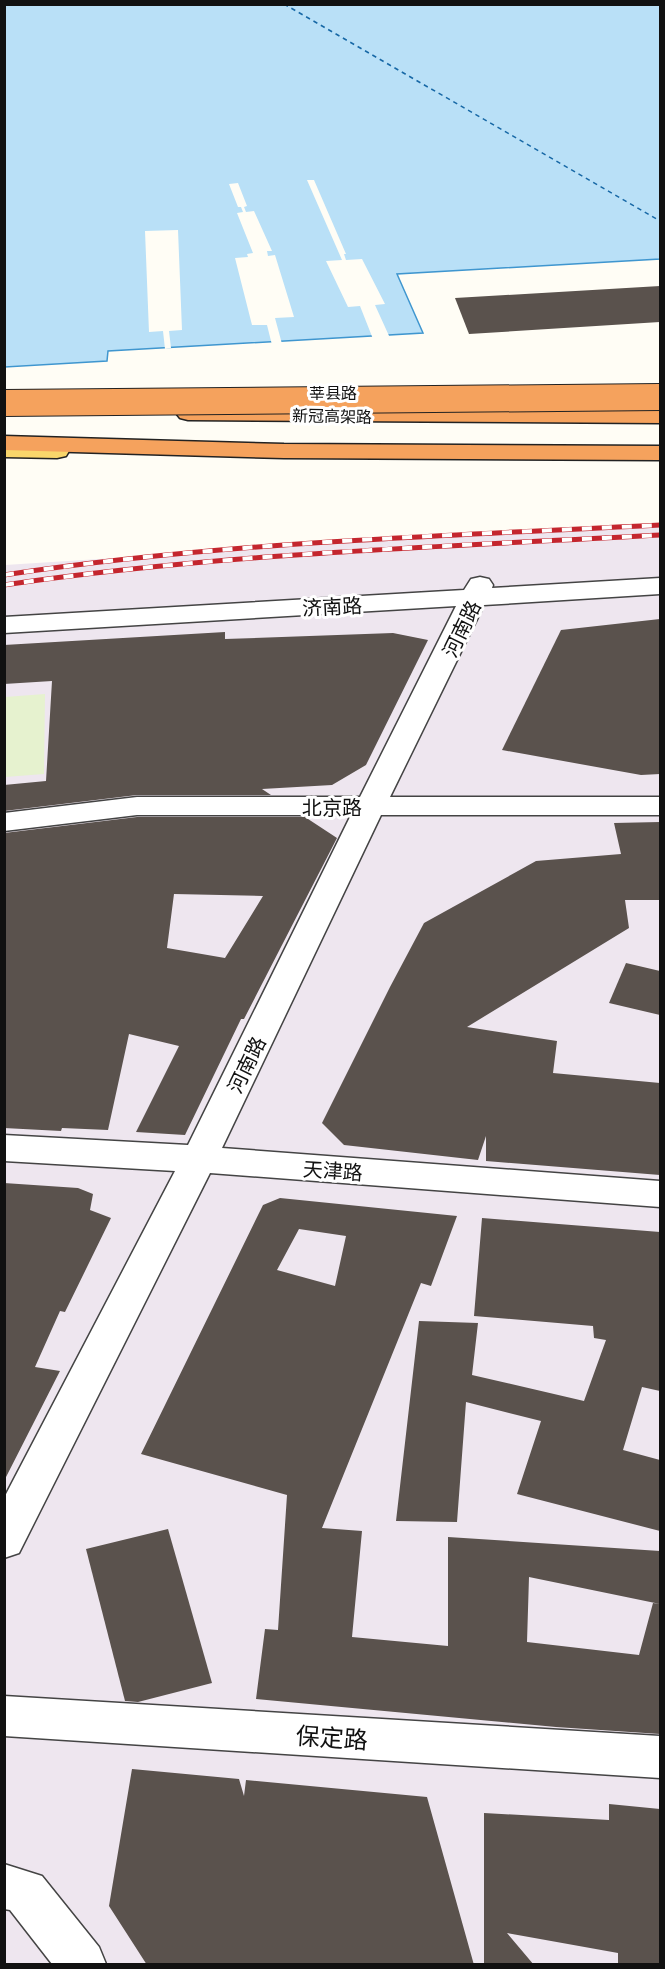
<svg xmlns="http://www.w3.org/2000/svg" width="665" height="1969" viewBox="0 0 665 1969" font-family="Literata,'Noto Sans SC',serif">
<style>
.industrial{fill:#eee6ef}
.pitch{fill:#e6f2cf}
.water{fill:#b9e0f7;stroke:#3f96cf;stroke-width:1.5}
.pier{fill:#fffdf5}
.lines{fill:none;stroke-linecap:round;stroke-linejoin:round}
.ferry{stroke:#1768a6;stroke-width:1.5;stroke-dasharray:4.5 4;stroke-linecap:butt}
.building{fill:#5a524d;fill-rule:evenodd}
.minor-casing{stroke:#444;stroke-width:3}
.major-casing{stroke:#222;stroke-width:3}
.highway-casing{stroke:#222;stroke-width:3}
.minor{fill:#fff;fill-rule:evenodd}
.major{fill:#f9d66b;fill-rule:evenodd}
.highway{fill:#f5a25d;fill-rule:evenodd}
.rail-casing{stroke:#c4262e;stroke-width:5}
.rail{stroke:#fff;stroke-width:4;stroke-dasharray:10;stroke-linecap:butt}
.highway-bridge-casing{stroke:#222;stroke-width:28;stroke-linecap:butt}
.highway-bridge{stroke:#f5a25d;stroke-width:26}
.labels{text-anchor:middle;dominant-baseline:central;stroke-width:6;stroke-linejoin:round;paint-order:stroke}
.far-street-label{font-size:16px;fill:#111;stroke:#fff}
.street-label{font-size:20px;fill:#111;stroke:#fff}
.near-street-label{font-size:24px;fill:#111;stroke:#fff}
</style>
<rect width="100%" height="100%" fill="#fffdf5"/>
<path class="industrial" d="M660 523V1964H5V565Z"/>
<path class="pitch" d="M45 694 44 774 5 777V697Z"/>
<path class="water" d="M5 5H660V259L397 274 423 333 108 351 107 361 5 367Z"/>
<g class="pier">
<path d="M307 180H314L346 254H344L346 260 362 259 385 304 375 305 390 338 373 339 360 306 348 307 326 261 342 260Z"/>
<path d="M238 183 247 206 244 207 246 212 254 211 272 251H267L268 256 275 255 294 317 275 318 282 344 272 345 267 325H252L235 258 248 257 247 254 253 253 237 213 243 212 241 207H238L229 184Z"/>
<path d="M178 230 182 330 169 331 171 348 165 349 163 331 149 332 145 231Z"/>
</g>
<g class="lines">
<path class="ferry" d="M284 4 660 221"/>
</g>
<g class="building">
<path d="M660 286V322L469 334 455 298Z"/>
<path d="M660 619V774L641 775 502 750 561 630Z"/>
<path d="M225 632V639L393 633 428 640 366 765 332 785 262 789 271 795H137L4 811V785L46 781 52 681 4 684V645Z"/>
<path d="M137 817H305L337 838 244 1019H241L185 1135 136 1132 179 1046 129 1034 108 1130 62 1128 61 1131 4 1128V833ZM174 894 263 896 225 958 167 948Z"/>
<path d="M660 822V900H625L629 928 467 1027 557 1041 553 1073 660 1083V1175L486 1161V1136L478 1160 344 1145 322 1123 390 987 424 923 536 861 621 854 614 823Z"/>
<path d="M626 963 660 971V1015L609 1003Z"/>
<path d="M4 1183 78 1188 93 1194 90 1210 111 1218 65 1312 60 1311 35 1367 60 1371 4 1481Z"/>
<path d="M280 1198 457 1216 431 1286 421 1283 322 1528 362 1531 352 1637 448 1646V1537L660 1551V1734L556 1727 256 1699 265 1629 278 1630 287 1495 141 1454 263 1205ZM299 1229 346 1236 335 1286 277 1270ZM529 1577 660 1604 653 1603 639 1655 527 1642Z"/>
<path d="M482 1218 660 1232V1391L642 1387 623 1450 660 1460V1531L517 1494 541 1421 466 1402 457 1522 396 1521 419 1321 478 1323 472 1375 584 1401 606 1340 594 1338 593 1326 474 1316Z"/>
<path d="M168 1529 212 1683 138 1702 125 1701 86 1549Z"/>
<path d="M132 1769 239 1779 244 1796 246 1780 427 1797 474 1965H147L109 1906Z"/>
<path d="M609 1804 660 1809V1965H618V1953L507 1933 534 1965H484V1813L609 1820Z"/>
</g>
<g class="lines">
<defs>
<g id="minor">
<path d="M480 577 489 579 493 585 492 588 660 578V594L484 605 390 797H660V815H381L222 1148 660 1181V1207L210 1173 19 1553 4 1558V1498L175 1171 4 1161V1135L188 1145 351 815H137L4 831V813L137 797H360L456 606 4 633V617L464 590 471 579Z"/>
<path d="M4 1696 660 1736V1778L4 1736Z"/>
<path d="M4 1864 42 1876 99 1947 106 1964H52L10 1910 4 1909Z"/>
</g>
<path id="major" d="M4 443 66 446 69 451 66 456 57 458 4 457Z"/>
<g id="highway">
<path d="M188 406 660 409V423L188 420 180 418 176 413 180 408Z"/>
<path d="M4 436 284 444 660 446V460L284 458 4 450Z"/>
</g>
</defs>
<use href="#minor" class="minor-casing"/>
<use href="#major" class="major-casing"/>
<use href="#highway" class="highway-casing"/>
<use href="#minor" class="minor"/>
<use href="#major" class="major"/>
<use href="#highway" class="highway"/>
<defs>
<g id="rail">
<path d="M4 575C222 542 441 536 660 525"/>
<path d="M4 585C222 553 441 547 660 535"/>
</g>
</defs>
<use href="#rail" class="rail-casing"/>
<use href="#rail" class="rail"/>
<defs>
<path id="highway-bridge" d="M4 403 660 397"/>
</defs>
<use href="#highway-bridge" class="highway-bridge-casing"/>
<use href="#highway-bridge" class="highway-bridge"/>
</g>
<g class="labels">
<g class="far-street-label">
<text x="333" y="392">莘县路</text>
<text transform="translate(332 415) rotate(1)">新冠高架路</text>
</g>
<g class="street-label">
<text transform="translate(332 605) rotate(-3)">济南路</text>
<text transform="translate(460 628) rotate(-64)">河南路</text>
<text x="332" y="806">北京路</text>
<text transform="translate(245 1064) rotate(-64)">河南路</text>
<text transform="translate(333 1169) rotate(4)">天津路</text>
</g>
<g class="near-street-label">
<text transform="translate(332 1736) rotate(4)">保定路</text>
</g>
</g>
<rect width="665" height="1969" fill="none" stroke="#111111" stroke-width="12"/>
</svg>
